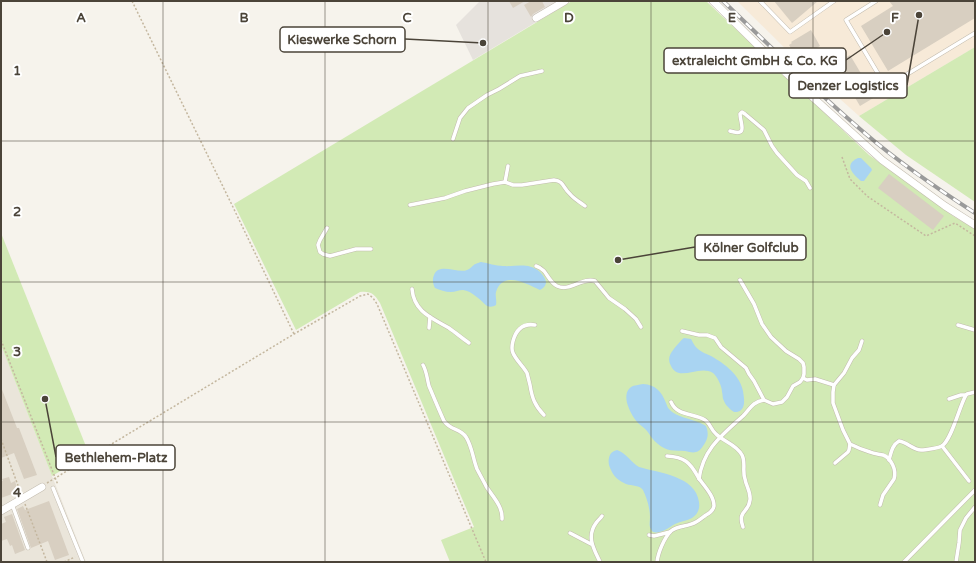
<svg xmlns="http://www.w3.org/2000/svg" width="976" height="563" viewBox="0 0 976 563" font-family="'Varela Round',sans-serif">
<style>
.residential{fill:#eae5da}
.commercial{fill:#f7ead8}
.industrial{fill:#e6e2dd}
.green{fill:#d2eab5}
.water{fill:#a9d4f2}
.building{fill:#d8cfc1}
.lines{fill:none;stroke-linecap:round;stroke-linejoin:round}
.service-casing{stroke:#c2bbae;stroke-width:4.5}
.minor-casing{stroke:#c2bbae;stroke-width:8}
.path{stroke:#c4b79f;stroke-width:1.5;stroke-dasharray:2 2;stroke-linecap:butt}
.service{stroke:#fff;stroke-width:3.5}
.minor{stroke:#fff;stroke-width:7}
.rail-casing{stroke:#9a9a9a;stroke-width:4}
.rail{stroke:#fff;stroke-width:2.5;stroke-dasharray:8;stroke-linecap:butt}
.grid{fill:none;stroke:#4b4439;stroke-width:1;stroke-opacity:0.55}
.grid-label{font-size:13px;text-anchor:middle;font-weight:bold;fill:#4b4439;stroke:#fff;stroke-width:4;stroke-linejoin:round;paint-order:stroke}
.leader{fill:none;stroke:#4b4439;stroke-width:1.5}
.callout-dot{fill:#4b4439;stroke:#fff;stroke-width:1.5}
.callout{fill:#fff;stroke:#4b4439;stroke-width:1.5}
.callout-label{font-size:13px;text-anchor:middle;font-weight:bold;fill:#4b4439}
</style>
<rect width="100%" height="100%" fill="#f6f3ec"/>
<path class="residential" d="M1 345 52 476 86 562H1Z"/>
<path class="commercial" d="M737 1H975V47L859 116 801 64Z"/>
<path class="industrial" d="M480 1H571L473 60 456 25Z"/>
<g class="green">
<path d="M572 1H706L869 155 953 216 975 229V562H450L441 540 474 527 380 303C374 294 372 291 360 292L296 330 234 204Z"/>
<path d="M975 47V202L906 155 859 116Z"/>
<path d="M1 233 89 454 52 476 1 345Z"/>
</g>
<g class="water">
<path d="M858 158H861L871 168 872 170 864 181H861C853 174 843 165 858 158Z"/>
<path d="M481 262C488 263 496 266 503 266 517 267 528 262 540 272 543 275 546 279 546 283 545 287 543 288 540 290 527 284 503 270 496 292 495 296 497 300 496 305 493 307 490 307 487 306 480 300 472 291 463 290 459 290 455 292 451 292 445 292 440 290 435 288 433 284 432 279 434 275 439 262 458 274 467 270 470 269 472 266 475 264 476 264 480 262 481 262Z"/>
<path d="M684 338 691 339C693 342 694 346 698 349 701 352 707 354 711 356 725 364 740 375 743 391 744 398 746 407 740 411 738 412 736 412 734 412 732 411 730 409 729 408 727 406 725 404 724 401 722 398 723 395 722 392 722 386 717 376 713 373 699 364 679 383 671 366 666 357 672 351 678 344 680 342 681 340 684 338Z"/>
<path d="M643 384C656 385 661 391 666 403 667 405 667 407 669 409 676 418 696 419 706 426 709 434 708 439 703 446 698 454 693 453 685 451 677 450 671 452 664 448 660 446 655 442 652 438 650 436 649 433 647 431 645 428 641 426 638 423 631 415 620 395 631 387 634 385 639 385 643 384Z"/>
<path d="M617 450C625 452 632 463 639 467 659 473 696 476 699 502 700 509 698 514 692 518 687 521 681 521 675 524 668 528 661 534 653 532 648 527 650 523 650 517 650 509 647 498 643 490 640 485 632 486 626 484 619 481 614 477 611 470 609 466 608 462 609 458 610 453 613 451 617 450Z"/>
</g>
<g class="building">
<path d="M509 1H525L513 8Z"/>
<path d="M531 1H542L545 7 533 14 531 17 524 5Z"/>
<path d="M774 1H818L792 23Z"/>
<path d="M889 1H975V18L888 71 861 26 893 6Z"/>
<path d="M811 30 820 46 800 58 799 55 796 57 789 45 792 43 791 42Z"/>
<path d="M850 55 875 97 860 106 835 64Z"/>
<path d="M889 174 944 216 933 230 878 188Z"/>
<path d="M1 387 17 428H19L37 475 24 479 14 453 1 458Z"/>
<path d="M9 477 11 483 15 481 17 488 14 490 15 493 1 498V481H3L2 479Z"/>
<path d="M49 501 69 555 55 560 48 541 31 548 17 509 23 506 25 510Z"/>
<path d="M12 514 25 550 15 554 12 545 10 546 7 539 1 541V524L6 522 4 517Z"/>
</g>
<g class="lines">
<defs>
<g id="service">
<path d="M760 1 790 32 834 1"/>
<path d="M876 1 846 20 886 87 975 33"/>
<path d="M730 131C749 137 740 123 740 114L742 112 745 114 764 130 772 146 777 153 797 175 806 181 810 188"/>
<path d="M453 139 460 118 468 108 487 95 499 89 520 76 542 71"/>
<path d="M505 182 508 166"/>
<path d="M410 205 445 198 465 191 493 184 505 182 513 185H522L554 180C564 181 563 188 570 194 574 199 580 202 585 206"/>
<path d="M327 228 320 240 318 245 320 252 323 254 330 256 356 249H371"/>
<path d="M536 266C539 267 542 269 544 271 548 276 551 283 557 286 570 292 582 277 595 281L609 298 625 309 636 319 641 327"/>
<path d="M412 289C414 312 432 318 449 328 456 333 462 338 469 343"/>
<path d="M535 325C523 323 516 330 513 341 512 345 511 349 513 353 516 360 523 366 527 373 528 377 529 381 530 385 532 398 535 406 544 415"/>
<path d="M958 325 975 330"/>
<path d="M429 328 430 317"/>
<path d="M682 331 699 335H707L715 338 721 347 746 368 749 374 754 381 764 400 773 404 782 402 787 397 793 386 800 382 803 378 804 374V367L803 363 799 359 786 351 771 337 762 324 754 304 740 280"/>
<path d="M423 365C427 372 427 379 429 386 434 398 439 410 444 421 451 431 460 428 466 437 472 446 473 459 477 469 480 475 483 480 486 486 492 496 503 506 502 519"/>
<path d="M803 378 807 380 815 379 834 385"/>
<path d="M949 399 961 395H966"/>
<path d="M671 402C677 416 693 413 705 420 710 423 711 430 716 434 724 442 736 444 742 455 746 463 742 471 745 479 746 486 751 492 750 500 749 513 737 510 743 527"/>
<path d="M850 444C856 447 863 450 870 452 874 454 879 454 883 455 891 458 897 470 894 479L883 495 880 505"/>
<path d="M942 446 969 481"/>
<path d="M889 460C891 453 892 445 899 441 907 442 913 450 921 450 925 450 939 448 942 446 952 439 959 407 966 395L967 394 975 392"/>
<path d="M835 463 848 452 849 450 850 444 843 430 833 403V392L834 385 844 373 852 358 859 350 862 341"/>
<path d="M699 479C703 449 722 435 743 416 750 409 752 402 764 400"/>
<path d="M53 488 83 562"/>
<path d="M12 504 28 548"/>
<path d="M570 533 591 544"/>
<path d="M649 535 654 536 670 532"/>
<path d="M600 562C594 549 586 537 596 523 598 520 601 518 602 516"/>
<path d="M657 562C658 553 664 538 671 531 678 525 688 527 696 522 700 520 703 517 706 515 710 513 713 511 714 506 714 495 703 485 698 477 690 462 684 457 667 456"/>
<path d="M904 562 975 490"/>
<path d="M956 562 959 543 960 530 966 518 975 507"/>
</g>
<g id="minor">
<path d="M713 1 786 73 882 160 945 206 975 225"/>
<path d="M536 18 565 1"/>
<path d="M1 511 42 487"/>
</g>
</defs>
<use href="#service" class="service-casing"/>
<use href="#minor" class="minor-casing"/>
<g class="path">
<path d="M132 1 231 203 294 334"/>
<path d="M842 157 850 179 867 196 926 236 955 223 975 236"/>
<path d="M1 340 58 485"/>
<path d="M1 439 20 491"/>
<path d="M47 483 294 334 360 296 368 294 373 298 377 304 486 562"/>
<path d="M25 504 47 562"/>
<path d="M64 562 75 557"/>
</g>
<use href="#service" class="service"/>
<use href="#minor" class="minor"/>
<defs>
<path id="rail" d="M723 1C770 46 817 93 867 135 901 164 938 189 975 213"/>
</defs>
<use href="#rail" class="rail-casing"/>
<use href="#rail" class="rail"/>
</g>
<path class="grid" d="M163 1V562M325 1V562M488 1V562M651 1V562M813 1V562M1 141H975M1 282H975M1 422H975"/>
<g class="grid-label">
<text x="81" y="22">A</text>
<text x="244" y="22">B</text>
<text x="407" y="22">C</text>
<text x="569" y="22">D</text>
<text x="732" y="22">E</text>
<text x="895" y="22">F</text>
<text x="17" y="75">1</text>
<text x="17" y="216">2</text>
<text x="17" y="356">3</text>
<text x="17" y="497">4</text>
</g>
<path class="leader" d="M483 43L405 39M887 32L846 60M919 15L907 85M618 260L695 247M45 399L56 457"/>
<g class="callout-dot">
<circle cx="483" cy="43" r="4"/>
<circle cx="887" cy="32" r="4"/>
<circle cx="919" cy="15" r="4"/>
<circle cx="618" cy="260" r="4"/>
<circle cx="45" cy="399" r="4"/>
</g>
<g class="callout">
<rect x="280" y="27" width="125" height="25" rx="4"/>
<rect x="664" y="48" width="182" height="25" rx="4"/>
<rect x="789" y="73" width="118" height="25" rx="4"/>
<rect x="695" y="235" width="111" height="25" rx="4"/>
<rect x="56" y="445" width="119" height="25" rx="4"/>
</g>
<g class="callout-label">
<text x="342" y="44">Kieswerke Schorn</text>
<text x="755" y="65">extraleicht GmbH &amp; Co. KG</text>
<text x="848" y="90">Denzer Logistics</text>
<text x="751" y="252">Kölner Golfclub</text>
<text x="116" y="462">Bethlehem-Platz</text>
</g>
<rect width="976" height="563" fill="none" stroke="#4b4439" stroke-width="4"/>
</svg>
